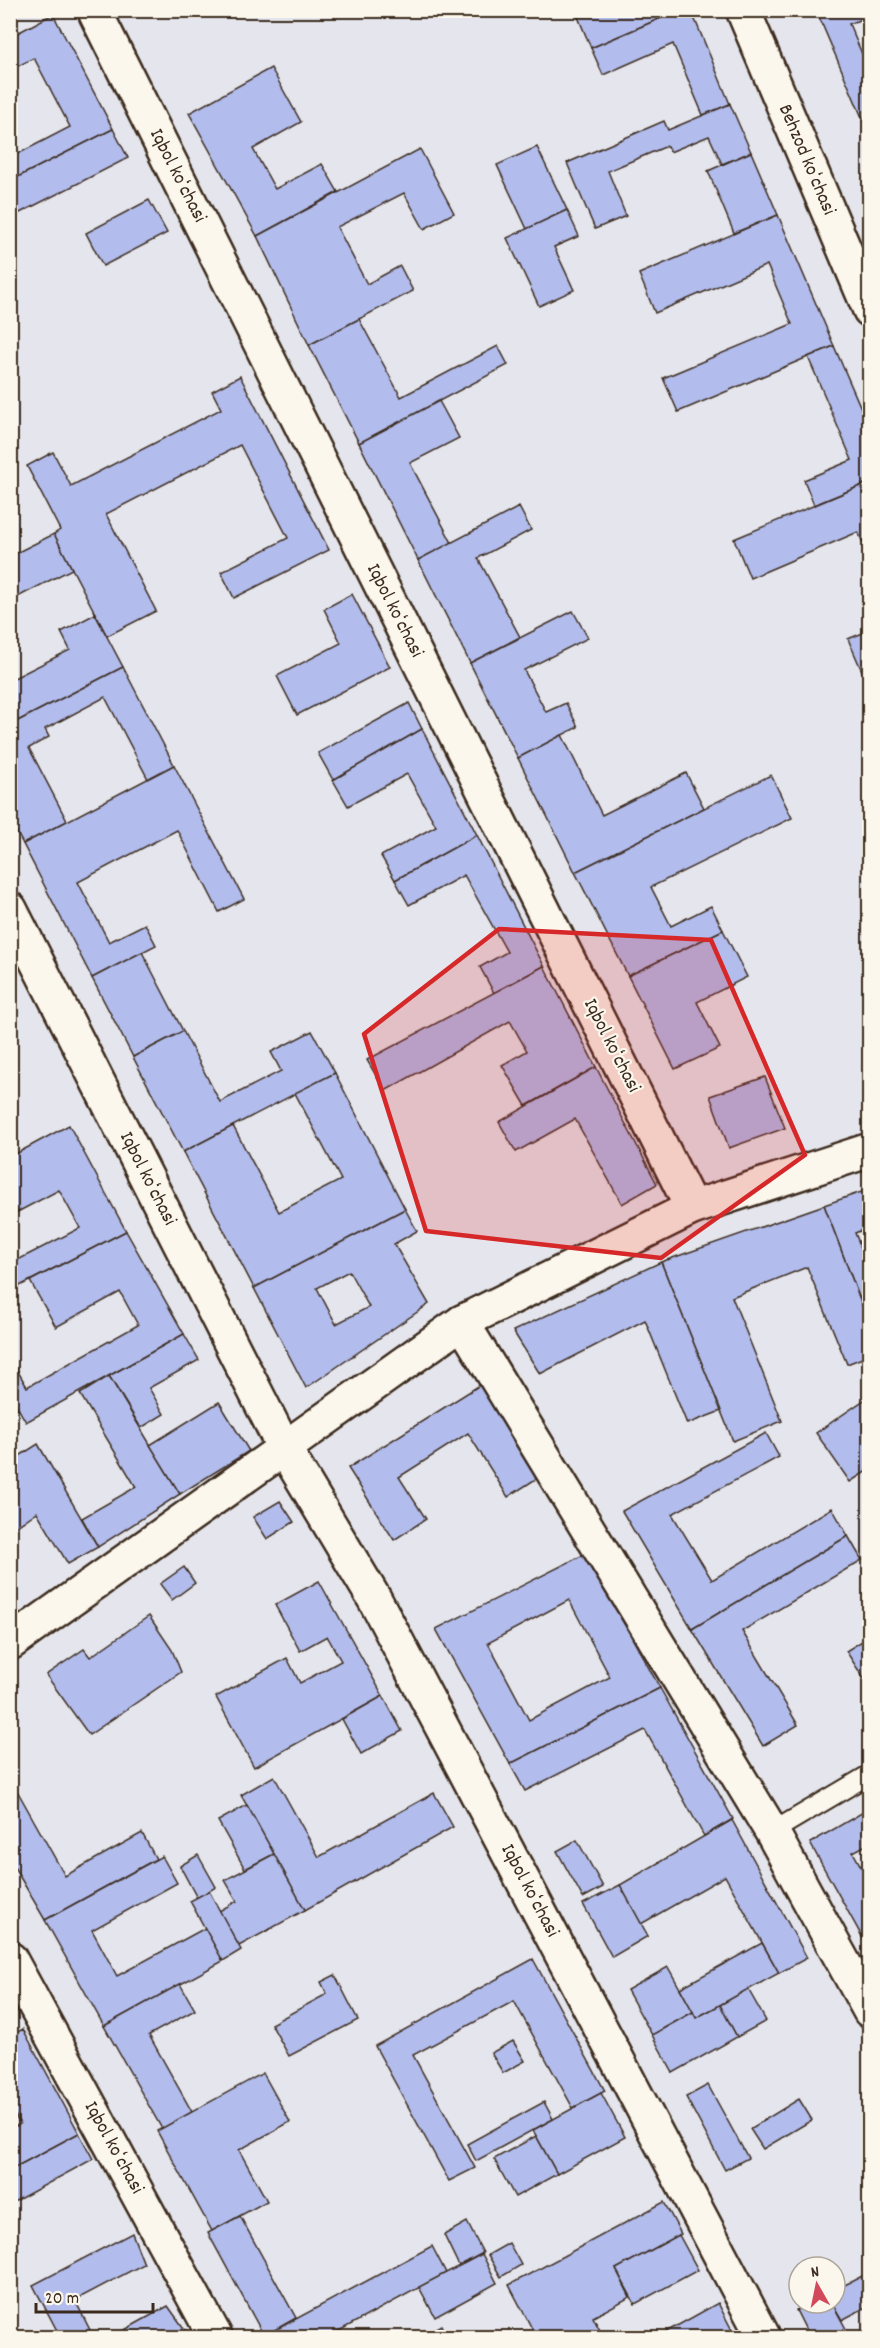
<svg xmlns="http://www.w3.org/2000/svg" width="880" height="2348" viewBox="0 0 880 2348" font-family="Dekko,sans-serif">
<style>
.building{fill:#b2bdee;stroke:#3b2a1e;stroke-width:1.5;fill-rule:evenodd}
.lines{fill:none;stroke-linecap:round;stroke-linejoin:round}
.lane-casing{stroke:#3b2a1e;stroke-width:22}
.street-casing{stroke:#3b2a1e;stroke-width:38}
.lane{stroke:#fbf7ec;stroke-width:18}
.street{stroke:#fbf7ec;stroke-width:33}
.marked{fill:#d62828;fill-opacity:0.2;stroke:#d62828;stroke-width:4.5;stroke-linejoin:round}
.labels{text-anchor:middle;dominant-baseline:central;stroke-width:4.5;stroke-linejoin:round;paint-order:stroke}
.street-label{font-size:20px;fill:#3b2a1e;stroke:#fbf7ec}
</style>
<rect width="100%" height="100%" fill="#e5e6ed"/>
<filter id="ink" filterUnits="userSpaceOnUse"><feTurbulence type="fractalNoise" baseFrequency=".0167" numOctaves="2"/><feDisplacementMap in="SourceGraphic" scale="12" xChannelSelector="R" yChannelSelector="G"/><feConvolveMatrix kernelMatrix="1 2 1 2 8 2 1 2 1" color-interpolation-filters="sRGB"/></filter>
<g filter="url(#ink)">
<g class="building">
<path d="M579 10H680L591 48 576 12Z"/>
<path d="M680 10H691L730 104 703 115 673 44 603 75 591 48Z"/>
<path d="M816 10H870V16L849 24 870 72V136Z"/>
<path d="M53 14 113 129 10 181V158L70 127 34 58 10 70V37Z"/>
<path d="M271 68 301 122 253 149 275 189 322 164 338 192 257 236 189 113Z"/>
<path d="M730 104 751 152 722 164 709 136 670 152 667 146 608 171 626 216 595 229 567 163 664 121 668 130Z"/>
<path d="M113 129 128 158 10 218V181Z"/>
<path d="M537 147 567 210 527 229 497 165Z"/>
<path d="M420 149 454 213 424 229 404 193 337 227 367 284 400 266 413 291 309 345 257 236Z"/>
<path d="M751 152 778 215 734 233 708 171Z"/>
<path d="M149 200 167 233 103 266 86 233Z"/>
<path d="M567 210 579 236 554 247 574 290 539 306 507 238Z"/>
<path d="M778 215 834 346 678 412 663 378 792 324 767 265 655 313 639 274Z"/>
<path d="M359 319 401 397 498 346 508 365 359 443 309 345Z"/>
<path d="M834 346 870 429V482L814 505 804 480 852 460 808 357Z"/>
<path d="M240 376 329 550 234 598 221 572 288 538 240 445 106 514 156 611 107 636 54 534 60 530 27 466 53 452 71 486 221 409 212 391Z"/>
<path d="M439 401 459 438 410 463 452 543 418 560 359 443Z"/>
<path d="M870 482V558L858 532 750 578 734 539Z"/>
<path d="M519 507 531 530 478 558 520 637 470 663 418 560Z"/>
<path d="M54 534 72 569 10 601V556Z"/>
<path d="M352 594 390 667 297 715 277 676 341 643 324 609Z"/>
<path d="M573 611 588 638 524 670 546 712 566 703 578 727 518 758 470 663Z"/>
<path d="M95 614 123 667 10 725V680L70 650 61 632Z"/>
<path d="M870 630V677L865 678 848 639Z"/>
<path d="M123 667 174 765 148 779 105 697 45 729 49 737 29 748 67 821 23 844 10 820V725Z"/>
<path d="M409 703 422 729 333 780 318 753Z"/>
<path d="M422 729 477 835 395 880 381 856 436 826 407 774 348 806 333 780Z"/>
<path d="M562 735 602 815 686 773 704 808 575 872 518 758Z"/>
<path d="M174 765 244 899 219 912 177 830 78 882 109 942 145 924 156 945 92 978 23 844Z"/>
<path d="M771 775 792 818 651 887 671 926 711 906 723 930 628 976 575 872Z"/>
<path d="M477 835 544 966 494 993 480 967 507 952 464 875 409 905 395 880Z"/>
<path d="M723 930 747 977 697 1002 720 1048 675 1069 628 976Z"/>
<path d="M142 952 183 1031 133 1057 92 978Z"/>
<path d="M544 966 596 1067 526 1106 502 1065 527 1051 510 1021 385 1091 367 1060Z"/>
<path d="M183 1031 220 1102 281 1071 271 1052 312 1031 335 1073 183 1152 133 1057Z"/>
<path d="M596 1067 657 1184 622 1204 575 1119 516 1152 499 1122Z"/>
<path d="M335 1073 405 1209 254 1288 183 1152 233 1126 279 1212 341 1180 295 1093Z"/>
<path d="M765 1077 785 1128 729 1148 710 1096Z"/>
<path d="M69 1125 126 1231 10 1291V1264L80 1228 59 1190 10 1216V1157Z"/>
<path d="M870 1189V1227L855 1233 870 1270V1326L824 1205Z"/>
<path d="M824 1205 870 1326V1355L847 1364 807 1267 732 1297 782 1421 733 1441 661 1262Z"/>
<path d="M405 1209 417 1231 394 1244 429 1304 306 1388 254 1288ZM349 1271 369 1307 336 1324 317 1288Z"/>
<path d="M126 1231 184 1334 26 1422 10 1394V1358L27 1387 138 1325 120 1292 56 1327 30 1281Z"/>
<path d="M661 1262 721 1411 687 1424 645 1320 540 1374 513 1331Z"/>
<path d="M184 1334 199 1360 149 1388 164 1414 141 1428 109 1376Z"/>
<path d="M109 1376 180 1494 98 1547 82 1518 136 1487 80 1394Z"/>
<path d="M483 1383 542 1475 508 1497 468 1433 399 1477 426 1519 394 1540 348 1468Z"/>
<path d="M870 1396V1469L850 1482 816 1433Z"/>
<path d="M219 1402 249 1451 180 1494 150 1445Z"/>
<path d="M766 1433 779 1457 672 1514 712 1580 832 1508 848 1536 692 1629 622 1511Z"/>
<path d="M38 1444 98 1547 68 1564 37 1512 10 1531V1462Z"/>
<path d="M280 1501 294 1522 267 1539 253 1517Z"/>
<path d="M848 1536 862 1560 742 1631 798 1725 763 1746 692 1629Z"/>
<path d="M585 1554 660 1688 510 1764 436 1629ZM569 1600 610 1677 529 1720 488 1643Z"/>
<path d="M184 1567 195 1583 172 1600 160 1584Z"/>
<path d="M319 1581 383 1696 254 1767 216 1697 287 1658 300 1683 341 1661 327 1636 300 1651 275 1605Z"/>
<path d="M149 1616 172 1650 181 1672 89 1735 46 1675 84 1649 90 1657Z"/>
<path d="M870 1636V1688L846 1651Z"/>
<path d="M660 1688 733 1819 704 1836 645 1730 525 1791 510 1764Z"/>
<path d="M383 1696 402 1731 361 1754 342 1719Z"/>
<path d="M274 1776 319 1857 434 1793 453 1827 305 1910 241 1795Z"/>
<path d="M10 1778 65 1876 142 1833 156 1859 45 1920 10 1860Z"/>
<path d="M247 1805 274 1854 245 1869 218 1821Z"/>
<path d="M870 1808V1843L853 1852 870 1883V1951L810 1843Z"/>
<path d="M732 1820 807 1958 779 1973 725 1876 641 1924 620 1885Z"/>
<path d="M577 1840 603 1887 583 1898 557 1851Z"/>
<path d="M274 1854 305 1910 239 1946 219 1911 237 1901 225 1880Z"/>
<path d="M198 1855 216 1887 197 1898 180 1866Z"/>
<path d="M162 1856 177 1883 92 1930 117 1976 205 1928 223 1961 104 2026 45 1920Z"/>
<path d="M620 1885 648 1936 612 1957 583 1904Z"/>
<path d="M209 1891 241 1950 223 1961 190 1901Z"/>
<path d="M762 1943 779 1973 696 2018 680 1988Z"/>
<path d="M533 1959 605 2091 573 2108 514 2001 413 2055 475 2168 449 2181 375 2046Z"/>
<path d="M668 1967 693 2012 652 2035 627 1990Z"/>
<path d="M335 1975 358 2020 289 2056 271 2024 327 1994 321 1982Z"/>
<path d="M180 1984 195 2010 149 2035 192 2112 162 2129 104 2026Z"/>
<path d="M748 1989 766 2021 737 2037 720 2005Z"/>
<path d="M720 2005 737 2037 673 2073 652 2035 693 2012 696 2018Z"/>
<path d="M23 2029 79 2133 10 2170V2129L20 2124 10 2107V2036Z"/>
<path d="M513 2041 525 2061 503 2073 491 2053Z"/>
<path d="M263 2073 290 2122 239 2150 267 2201 212 2231 157 2131Z"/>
<path d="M708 2085 748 2158 725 2170 686 2097Z"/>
<path d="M601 2093 625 2137 557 2174 533 2130Z"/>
<path d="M799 2099 812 2120 763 2149 750 2129Z"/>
<path d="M544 2102 553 2119 476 2161 467 2144Z"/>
<path d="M79 2133 93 2159 10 2204V2170Z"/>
<path d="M536 2136 557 2174 515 2197 494 2159Z"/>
<path d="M664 2202 681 2234 616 2269 630 2297 593 2317 604 2338H537L509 2285Z"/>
<path d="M240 2216 296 2318 264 2336 208 2233Z"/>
<path d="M467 2222 483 2253 459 2266 444 2235Z"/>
<path d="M132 2233 144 2264 75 2300 94 2338H61L33 2285Z"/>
<path d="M679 2235 698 2270 635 2304 616 2269Z"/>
<path d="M509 2243 521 2265 501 2277 488 2255Z"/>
<path d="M432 2246 446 2273 326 2338 264 2336Z"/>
<path d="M482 2254 497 2283 435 2317 419 2287Z"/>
<path d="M870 2272V2305L842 2320 832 2303H835V2290Z"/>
<path d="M718 2303 736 2338H655Z"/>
<path d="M810 2303H832L851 2338H810L796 2310Z"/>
<path d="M168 2306 188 2334 180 2338H110Z"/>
<path d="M441 2325 448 2338H418Z"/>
</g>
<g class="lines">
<defs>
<path id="lane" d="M772 1832 870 1774"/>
<g id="street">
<path d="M743 10 870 310"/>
<path d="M96 14 692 1208"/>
<path d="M10 909 284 1448 375 1600 764 2338"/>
<path d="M462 1322 772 1832 870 2011"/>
<path d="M10 1643 462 1322 692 1208 870 1150"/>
<path d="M10 1959 216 2338"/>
</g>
</defs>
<use href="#lane" class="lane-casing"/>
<use href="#street" class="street-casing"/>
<use href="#lane" class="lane"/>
<use href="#street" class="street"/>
</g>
</g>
<path class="marked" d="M499 929 711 940 805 1155 661 1258 426 1231 364 1034Z"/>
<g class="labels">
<g class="street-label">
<text transform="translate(806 160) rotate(67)">Behzod koʻchasi</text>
<text transform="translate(177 176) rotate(63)">Iqbol koʻchasi</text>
<text transform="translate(394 611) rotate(63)">Iqbol koʻchasi</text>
<text transform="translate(611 1046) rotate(63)">Iqbol koʻchasi</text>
<text transform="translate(147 1179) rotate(63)">Iqbol koʻchasi</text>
<text transform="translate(529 1891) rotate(62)">Iqbol koʻchasi</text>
<text transform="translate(113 2148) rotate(61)">Iqbol koʻchasi</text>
</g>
</g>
<rect width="880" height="2348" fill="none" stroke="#fbf7ec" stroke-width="36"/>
<rect x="18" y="18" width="844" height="2312" fill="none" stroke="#3b2a1e" stroke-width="2" filter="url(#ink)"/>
<g transform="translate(817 2285) rotate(351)"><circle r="28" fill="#fbf7ec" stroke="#aea59a" stroke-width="1.5"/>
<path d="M0-4.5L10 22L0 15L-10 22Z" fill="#d1495b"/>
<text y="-9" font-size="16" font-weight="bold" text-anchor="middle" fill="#3b2a1e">N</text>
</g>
<path d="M36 2303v9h117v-9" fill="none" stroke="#3b2a1e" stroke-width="3"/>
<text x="45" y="2303" font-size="18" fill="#3b2a1e" stroke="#fbf7ec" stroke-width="4.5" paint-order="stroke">20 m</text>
</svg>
